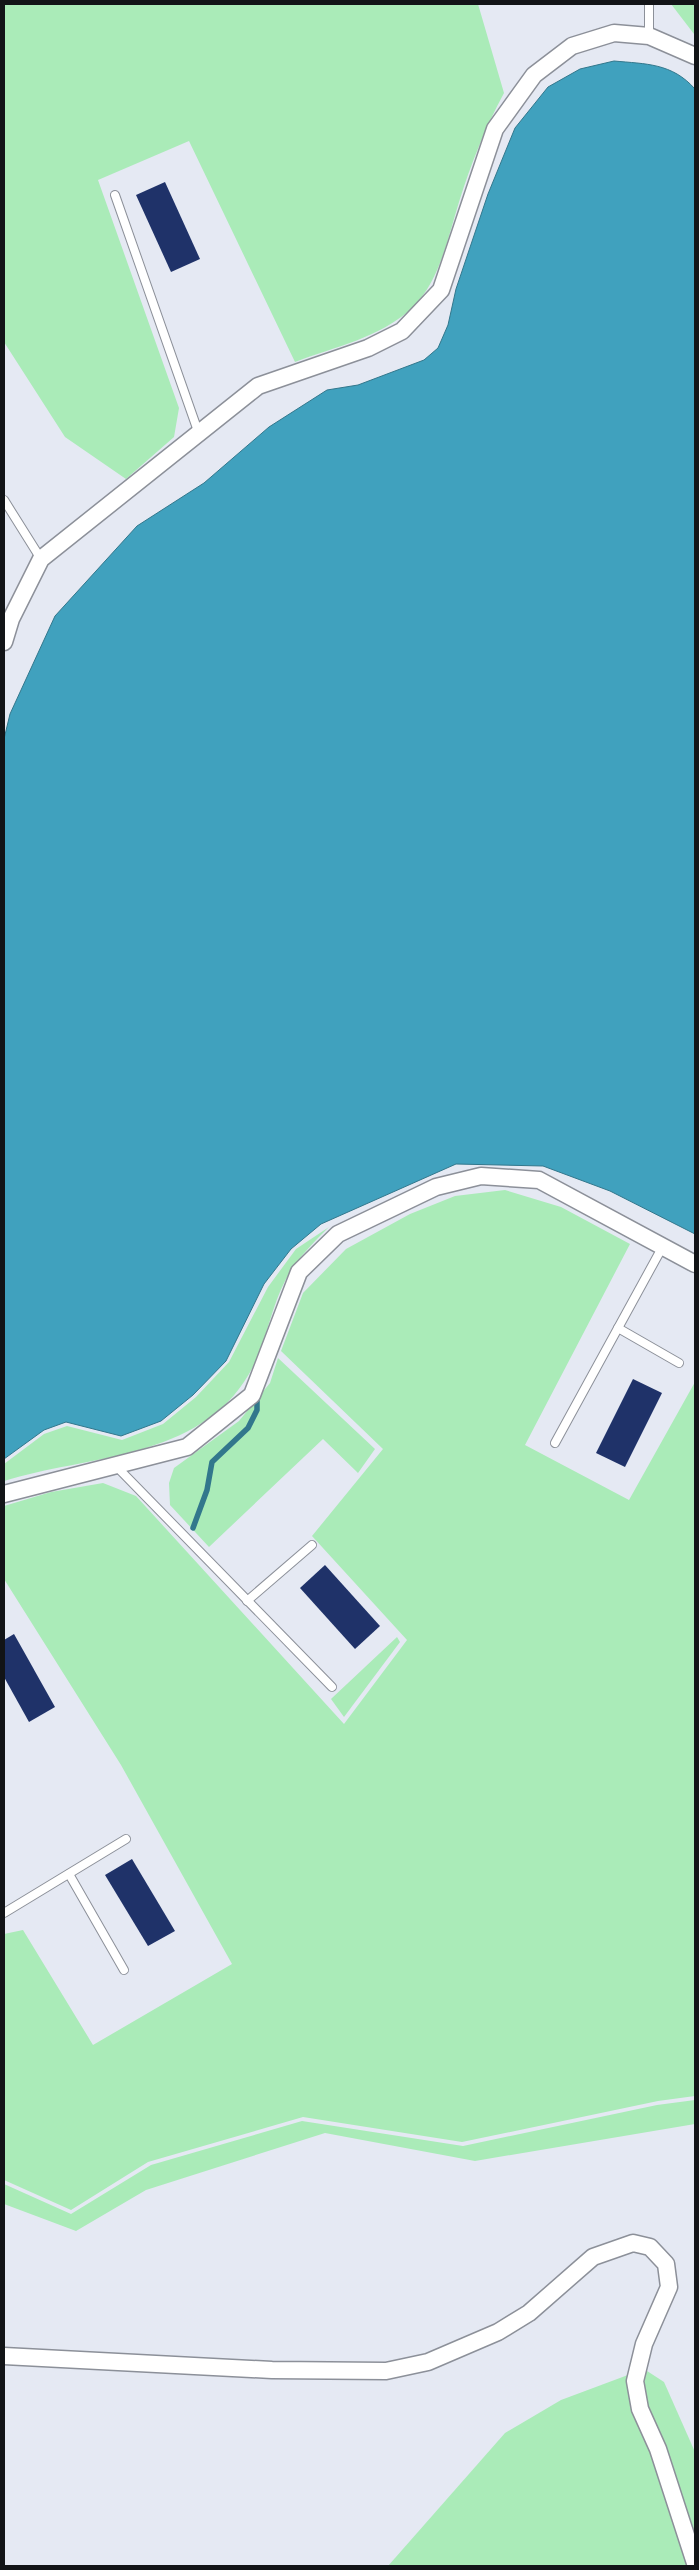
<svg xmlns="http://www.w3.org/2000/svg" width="699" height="2570" viewBox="0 0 699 2570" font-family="'Fira Sans Condensed',sans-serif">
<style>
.green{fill:#aaebb8}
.water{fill:#40a1be;stroke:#32778c}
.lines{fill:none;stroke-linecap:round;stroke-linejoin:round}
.stream{stroke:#32778c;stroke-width:5.5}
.building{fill:#1f3269}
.service-casing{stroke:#8c9099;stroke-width:10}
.minor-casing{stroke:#8c9099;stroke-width:19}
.service{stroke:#fff;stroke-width:8}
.minor{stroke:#fff;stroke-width:16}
</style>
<rect width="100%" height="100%" fill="#e5e9f3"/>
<g class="green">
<path d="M4 4H478L504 93C485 128 471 164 459 202 448 237 440 281 412 308 380 338 334 347 295 362L189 141 98 180 179 408 174 437 126 479 65 437 4 342Z"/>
<path d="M671 4H695V34H694Z"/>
<path d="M505 1190 561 1207 630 1244 525 1445 629 1500 695 1382V2096L658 2101 462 2142 303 2117 148 2162 71 2210 4 2180V1934L23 1930 93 2045 232 1964 121 1765 4 1579V1506L51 1492 103 1483 136 1496 344 1724 407 1640 312 1536 383 1449 281 1351 303 1293 346 1249 410 1214 455 1196Z"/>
<path d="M329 1227C313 1243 297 1259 286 1279 270 1309 266 1345 249 1374 199 1460 87 1455 4 1481V1464L44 1434 67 1426 122 1440 163 1424 196 1397 229 1362 268 1287 296 1249Z"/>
<path d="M278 1358 375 1449 358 1473 323 1439 209 1547 170 1505 169 1483 174 1468 239 1421 270 1383Z"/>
<path d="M397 1637 400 1642 344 1717 331 1699Z"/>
<path d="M695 2100V2124L475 2161 325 2133 146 2190 76 2231 4 2204V2184L71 2214 151 2165 302 2121 463 2146 657 2105Z"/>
<path d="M644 2369 664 2382 695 2452V2566H388L505 2433 561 2400Z"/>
</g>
<path class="water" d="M614 61C646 64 672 63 695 89V1234L610 1191 543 1166 456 1164 321 1224 291 1249 264 1284 226 1361 193 1395 161 1421 121 1436 66 1422 44 1430 4 1459V739L10 714 55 616 137 526 204 483 269 427 327 390 358 385 424 360 438 348 448 325 456 289 488 194 515 128 548 87 580 69Z"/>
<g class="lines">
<path class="stream" d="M193 1528 207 1490 212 1462 248 1428 257 1410V1398"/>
</g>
<g class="building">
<path d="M165 182 200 259 171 272 136 195Z"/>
<path d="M633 1379 662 1393 625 1467 596 1453Z"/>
<path d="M325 1565 380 1626 355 1649 300 1588Z"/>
<path d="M14 1634 55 1707 29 1722 4 1677V1640Z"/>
<path d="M132 1859 175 1931 148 1946 105 1875Z"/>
</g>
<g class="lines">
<defs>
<g id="service">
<path d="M649 4V36"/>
<path d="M115 195 199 434"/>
<path d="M4 500 41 559"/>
<path d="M618 1328 679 1363"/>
<path d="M555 1443 663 1246"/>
<path d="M116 1466 332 1687"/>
<path d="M247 1601 312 1545"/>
<path d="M69 1874 124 1970"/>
<path d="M4 1913 126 1839"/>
</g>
<g id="minor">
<path d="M4 642 11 619 41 559 258 386 368 348 402 331 441 290 495 129 534 75 572 46 614 33 649 36 695 56"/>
<path d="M4 1494 187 1447 252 1395 299 1272 338 1234 436 1187 481 1176 539 1180 695 1264"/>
<path d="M4 2356 272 2370 386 2371 428 2362 498 2332 529 2313 593 2257 633 2243 650 2247 666 2264 669 2287 644 2344 635 2381 640 2409 658 2449 695 2563"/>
</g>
</defs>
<use href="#service" class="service-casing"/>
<use href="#minor" class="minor-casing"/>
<use href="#service" class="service"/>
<use href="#minor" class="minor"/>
</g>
<rect width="699" height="2570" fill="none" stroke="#121417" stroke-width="10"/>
</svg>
